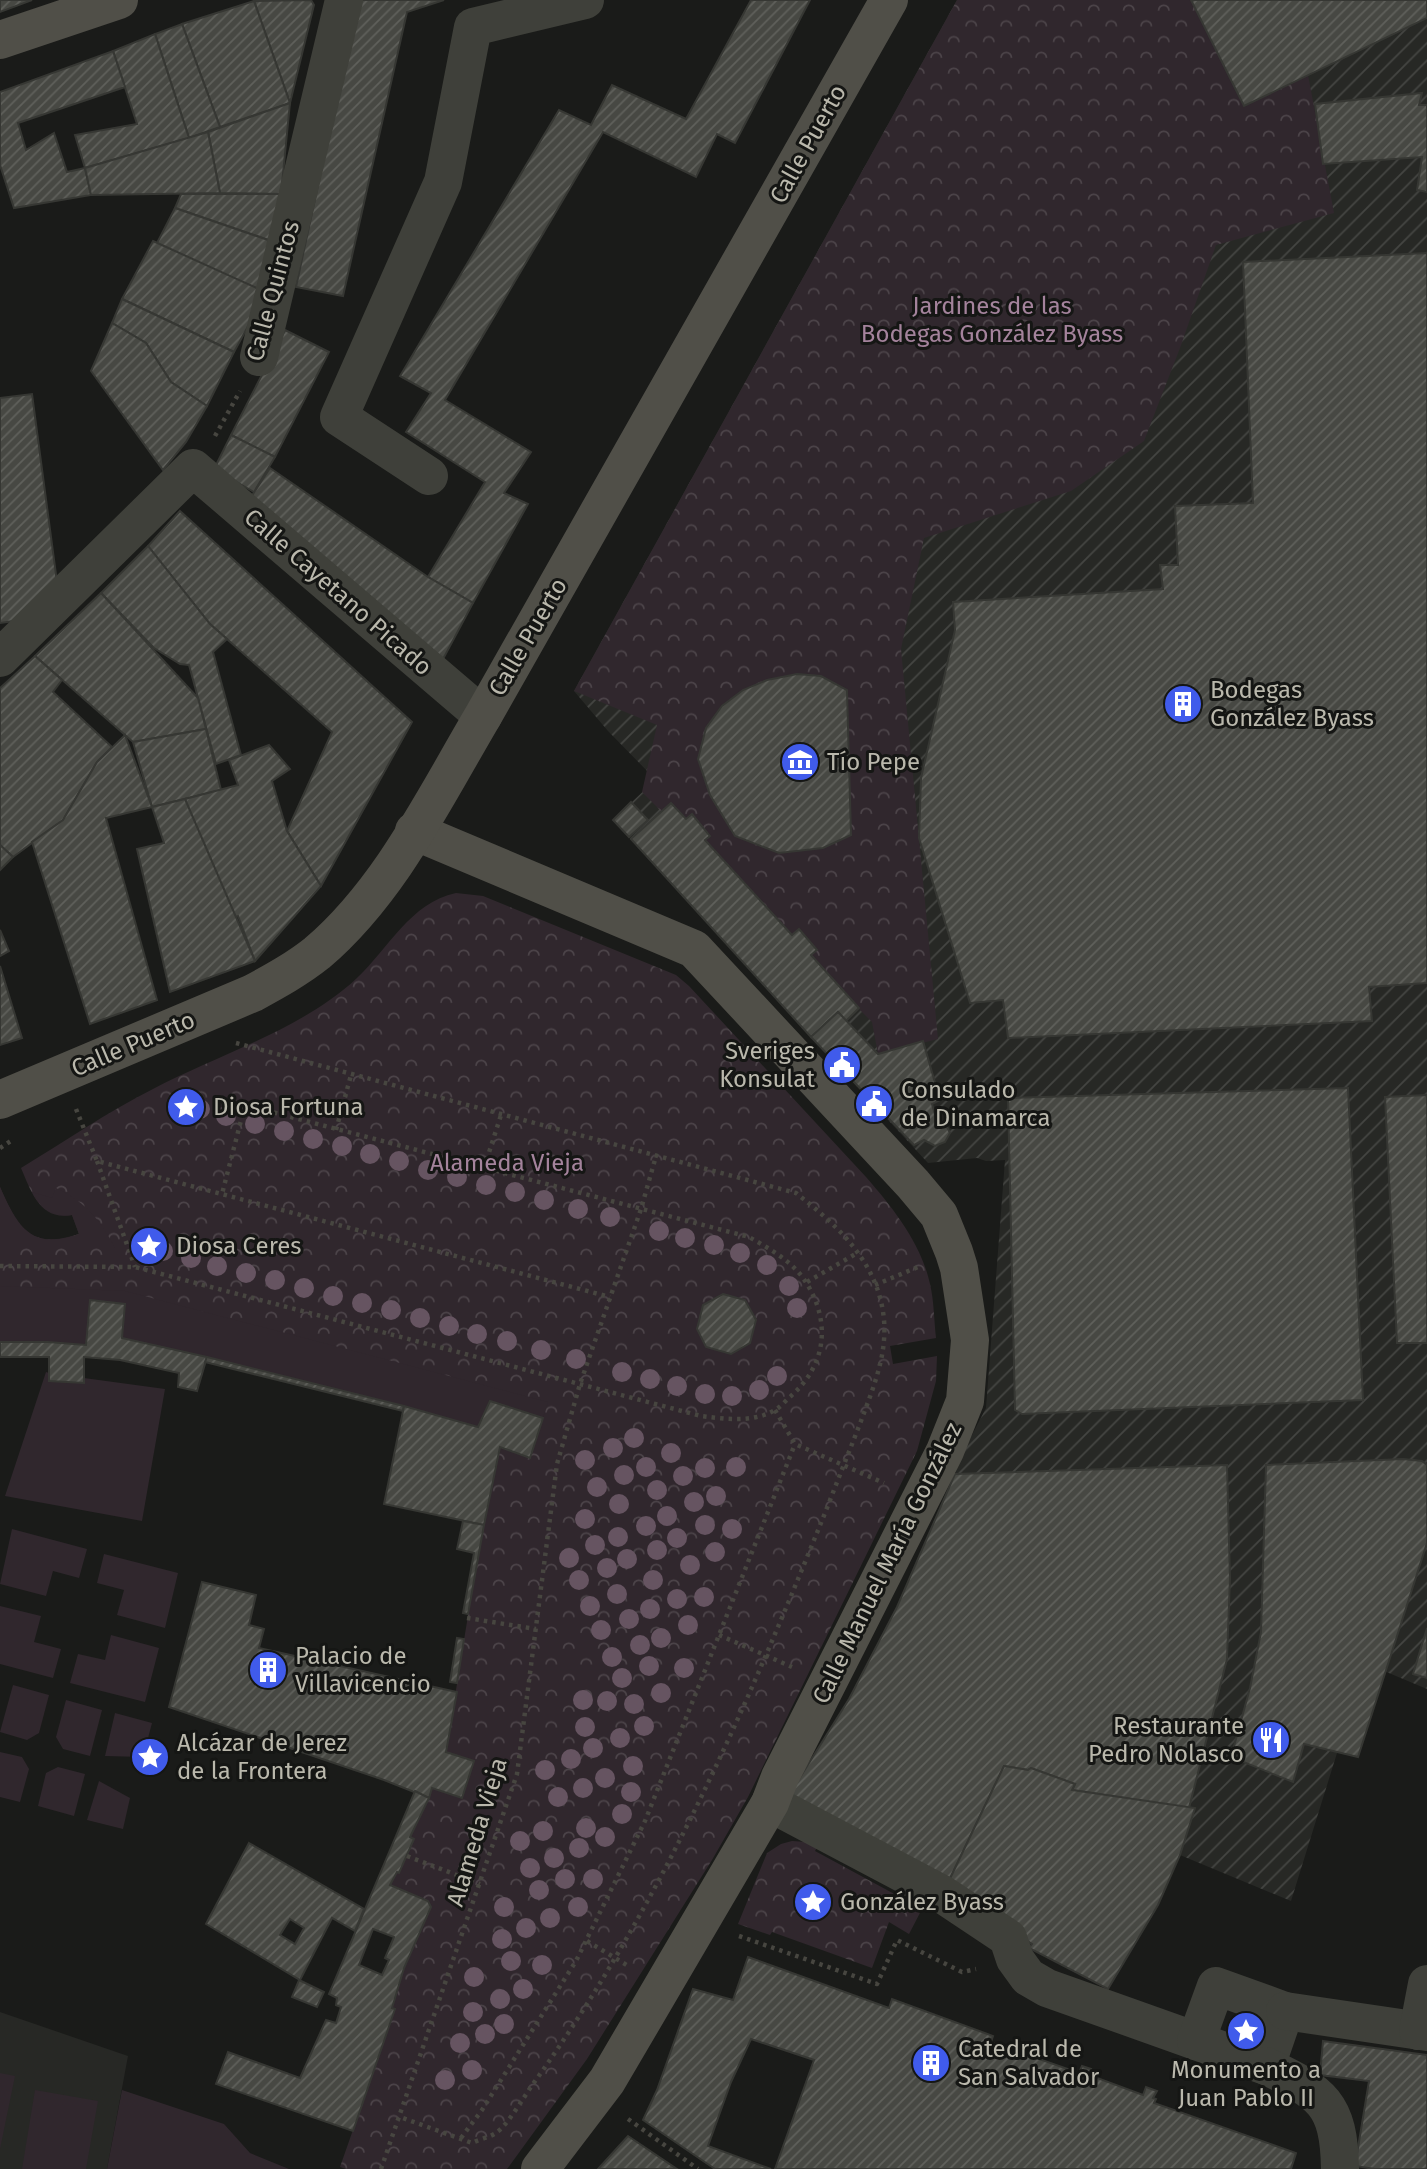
<svg xmlns="http://www.w3.org/2000/svg" width="1427" height="2169" viewBox="0 0 1427 2169" font-family="'Fira Sans',sans-serif">
<style>
.built{fill:#272825}
.industrial{fill:url(#industrial-furrows)}
.park{fill:url(#park-crowns)}
.garden{fill:#30272d}
.building{fill:url(#building-hatch);stroke:#363733;stroke-width:2;fill-rule:evenodd}
.lines{fill:none;stroke-linecap:round;stroke-linejoin:round}
.path{stroke:#474640;stroke-width:4.5;stroke-dasharray:3.5 5;stroke-linecap:butt}
.street{stroke:#3f403a;stroke-width:38}
.secondary{stroke:#504f48;stroke-width:38}
.tree{fill:#665461}
.labels{text-anchor:middle;dominant-baseline:central;stroke-width:6;stroke-linejoin:round;paint-order:stroke}
.street-label{font-size:24px;fill:#bab8ac;stroke:#151614}
.park-label{font-size:24px;fill:#a4839c;stroke:#151614}
.poi-label{font-size:24px;fill:#bab8ac;stroke:#151614;text-anchor:start}
</style>
<defs>
<pattern id="industrial-furrows" width="10" height="10" patternUnits="userSpaceOnUse" patternTransform="scale(1.75)"><rect width="10" height="10" fill="#272825"/><path d="M-1 1l2-2M0 10L10 0M9 11l2-2" fill="none" stroke="#444542"/></pattern>
<pattern id="park-crowns" width="20" height="18" patternUnits="userSpaceOnUse" patternTransform="scale(1.75)"><rect width="20" height="18" fill="#30272d"/><path d="M2 6a3 3 0 1 1 6 0M12 15a3 3 0 1 1 6 0" fill="none" stroke="#4c4449"/></pattern>
<pattern id="building-hatch" width="6" height="6" patternUnits="userSpaceOnUse" patternTransform="scale(1.75)"><rect width="6" height="6" fill="#474843"/><path d="M-1 1l2-2M0 6l6-6M5 7l2-2" fill="none" stroke="#5f605b"/></pattern>
</defs>
<rect width="100%" height="100%" fill="#1a1b19"/>
<path class="built" d="M0 2012 128 2056 107 2169H0Z"/>
<path class="industrial" d="M957 0H1427V1689L1365 1663 1291 1901 1180 1855 1158 1905 1108 1989 789 1795 849 1699 897 1607 955 1475 960 1458 986 1408 1005 1160 986 1161 977 1158 928 1163 811 1037 613 820 653 782V777L608 731 574 691Z"/>
<g class="park">
<path d="M957 0H1198L1244 106 1308 75 1334 213 1216 245 1180 348 1144 441 1071 491 924 538 901 649 938 1039 878 1054 872 1022 642 792 657 725 574 691Z"/>
<path d="M456 893 483 896 676 975 689 986 866 1177C893 1208 921 1243 930 1284 934 1301 934 1320 936 1338L890 1346 893 1364 937 1356 936 1381 917 1451 748 1797 712 1860 587 2059 507 2169H346L340 2167 395 2010 392 2008 404 1968 431 1907 428 1901 390 1885 397 1872 399 1873 414 1840 410 1837 432 1788 462 1798 474 1762 446 1752 476 1566 500 1447 530 1458 543 1418 490 1401 478 1427 404 1406 122 1338 124 1304 90 1300 86 1345 0 1342V1187C18 1229 30 1250 79 1234L72 1215C40 1221 31 1191 21 1168 64 1142 107 1112 153 1089 218 1055 303 1029 357 978 389 948 410 903 456 893Z"/>
<path d="M792 1841 806 1842 817 1847 815 1851 922 1909 909 1934 889 1922 872 1968 772 1932 770 1935 738 1924 767 1853 781 1844Z"/>
</g>
<g class="garden">
<path d="M0 1187C18 1227 31 1251 79 1234L72 1215C53 1218 39 1208 32 1192L52 1198 56 1188C84 1201 101 1220 115 1248H0Z"/>
<path d="M0 1286 125 1291 548 1402 543 1418 490 1401 478 1427 404 1406 122 1338 125 1304 91 1300 86 1345 48 1342H0Z"/>
<path d="M46 1372 49 1373V1381L84 1378 165 1389 142 1521 5 1496Z"/>
<path d="M12 1529 87 1549 79 1578 53 1571 46 1596 0 1584Z"/>
<path d="M104 1554 178 1573 165 1628 117 1615 124 1590 97 1583Z"/>
<path d="M0 1606 41 1616 34 1642 61 1649 53 1678 0 1664Z"/>
<path d="M111 1635 159 1648 145 1702 70 1683 78 1654 105 1660Z"/>
<path d="M13 1685 49 1695 39 1733 27 1740 0 1732Z"/>
<path d="M66 1700 102 1710 90 1756 63 1749 56 1737Z"/>
<path d="M115 1713 152 1723 143 1757 105 1756Z"/>
<path d="M0 1752 22 1757 29 1769 20 1802 0 1797Z"/>
<path d="M58 1767 85 1774 74 1816 38 1806 46 1773Z"/>
<path d="M99 1781 130 1798 123 1829 87 1820Z"/>
<path d="M0 2073 15 2076 0 2149Z"/>
<path d="M35 2090 98 2101 86 2169H22Z"/>
<path d="M122 2090 224 2124 250 2153 289 2169H107Z"/>
</g>
<g class="building">
<path d="M0 0H32L0 12Z"/>
<path d="M311 0 314 5 290 103 254 1Z"/>
<path d="M358 0H444L407 12 343 296 296 287Z"/>
<path d="M751 0H810L735 143 717 134 696 177 603 132 445 400 531 452 504 493 528 504 473 603 428 577 485 482 406 432 431 393 400 376 559 110 591 125 612 85 686 119Z"/>
<path d="M1191 0H1427V18L1244 106Z"/>
<path d="M254 1 290 103 220 127 182 24Z"/>
<path d="M182 24 220 127 189 138 155 34Z"/>
<path d="M155 34 189 138 85 168 75 135 137 124 113 51Z"/>
<path d="M113 51 125 87 18 123 26 150 54 133 67 172 85 168 91 195 14 208 0 165V92Z"/>
<path d="M1422 93 1419 105H1427V192L1417 190 1422 157 1323 164 1315 104Z"/>
<path d="M290 103 281 194 220 193 208 132Z"/>
<path d="M208 132 220 193 91 195 85 168Z"/>
<path d="M181 194H281L271 241 175 208Z"/>
<path d="M175 208 271 241 261 290 156 245Z"/>
<path d="M153 241 261 290 252 319 234 352 122 299Z"/>
<path d="M1427 253V983L1369 987 1372 1021 1008 1038 1003 1000 970 1003 919 838 921 778 955 630 953 602 1163 589 1160 565H1178L1175 506 1253 503 1243 262Z"/>
<path d="M122 299 234 352 207 406 171 382 146 343 112 323Z"/>
<path d="M112 323 146 343 171 382 207 406 186 442 163 470 91 371Z"/>
<path d="M285 330 329 352 275 457 231 435Z"/>
<path d="M32 394 57 582 14 621 0 623V398Z"/>
<path d="M231 435 275 457 254 492 214 469Z"/>
<path d="M270 468 428 577 473 603 442 661 249 500Z"/>
<path d="M180 511 412 722 321 886 287 831 332 732 210 624 148 546Z"/>
<path d="M148 546 210 624 227 639 213 652 241 755 216 764 189 665 180 664 154 648 101 593Z"/>
<path d="M101 593 198 698 206 729 133 742 35 656Z"/>
<path d="M35 656 62 680 53 692 112 747 97 762 63 820 13 857 0 845V688Z"/>
<path d="M797 674 821 676 847 690 851 835 823 848 779 853 735 836 710 795 698 759 706 728 722 706 743 690 767 680Z"/>
<path d="M206 729 221 790 152 807 133 742Z"/>
<path d="M125 735 152 807 106 818 157 1000 90 1024 32 842 63 820 97 762Z"/>
<path d="M269 745 290 769 272 781 287 831 321 886 255 961 238 916 222 923 185 799 238 785 229 760Z"/>
<path d="M185 799 255 961 170 992 137 849 164 843 152 807Z"/>
<path d="M631 802 648 820 629 837 613 820Z"/>
<path d="M671 803 686 819 692 814 710 836 705 840 792 935 799 929 817 950 811 955 859 1008 846 1021 838 1012 811 1037 631 839Z"/>
<path d="M0 845 13 857 0 870Z"/>
<path d="M0 930 9 951 0 956Z"/>
<path d="M0 966 22 1038 0 1045Z"/>
<path d="M838 1012 878 1054 923 1041 940 1100 932 1104 936 1118 945 1123 950 1133 945 1142 935 1146 924 1140 914 1145 811 1037Z"/>
<path d="M1348 1088 1363 1400 1022 1414 1015 1410 1008 1098Z"/>
<path d="M1427 1095V1343H1397L1385 1097Z"/>
<path d="M723 1294 745 1300 756 1320 750 1343 731 1354 706 1347 697 1329 703 1305Z"/>
<path d="M90 1300 125 1304 122 1338 207 1357 197 1391 178 1387 179 1373 120 1360 84 1357V1383L49 1381V1357H0V1342H48L86 1345Z"/>
<path d="M207 1357 404 1406 403 1411 205 1362Z"/>
<path d="M490 1401 543 1418 530 1458 500 1447 484 1525 384 1504 404 1406 478 1427Z"/>
<path d="M1403 1459 1422 1461 1427 1465V1543L1358 1757 1304 1744 1293 1782 1231 1757 1250 1688 1261 1632 1266 1465Z"/>
<path d="M1227 1465 1230 1578 1227 1659 1189 1808 1072 1790 1075 1784 1031 1768 1028 1770 1004 1766 946 1887 789 1795 849 1699 897 1607 955 1474Z"/>
<path d="M463 1521 484 1525 468 1614 463 1613 474 1553 457 1549Z"/>
<path d="M202 1582 256 1595 249 1625 264 1629 259 1648 457 1692 446 1752 474 1761 462 1798 432 1788 429 1798 384 1780 169 1707Z"/>
<path d="M1427 1628V1678L1413 1674Z"/>
<path d="M457 1638 464 1639 457 1683 450 1682Z"/>
<path d="M1004 1766 1028 1770 1031 1768 1075 1784 1072 1790 1195 1808 1180 1855 1158 1905 1108 1989 1029 1948 1032 1944 946 1887Z"/>
<path d="M415 1791 429 1798 410 1837 414 1839 399 1873 397 1872 390 1885 428 1901 431 1907 404 1968 392 2008 395 2009 353 2131 216 2084 228 2052 300 2078 326 2020 336 2023 341 2007 336 2005 337 1998 329 1994ZM373 1929 394 1937 385 1958 389 1960 382 1975 359 1965Z"/>
<path d="M249 1843 364 1909 355 1931 332 1918 300 1980 206 1924ZM290 1919 304 1928 295 1944 280 1935Z"/>
<path d="M748 1957 889 2008 892 1999 993 2036 991 2042 1028 2055 1030 2049 1038 2052 1036 2058 1079 2073 1082 2066 1091 2069 1089 2075 1143 2095 1146 2087 1157 2091 1153 2098 1156 2099 1154 2103 1296 2153 1291 2169H775L814 2060 751 2039 731 2082 708 2146 771 2169H715L643 2120 657 2090 693 1989 733 2000Z"/>
<path d="M299 1980 324 1992 317 2007 292 1997Z"/>
<path d="M1323 2041 1427 2055V2169H1375L1355 2166 1369 2081 1320 2075Z"/>
<path d="M628 2136 677 2169H598Z"/>
</g>
<g class="lines">
<g class="path">
<path d="M215 436 240 391"/>
<path d="M236 1043 796 1193C838 1226 879 1263 884 1320 887 1356 873 1388 861 1421 849 1452 837 1482 825 1513 745 1711 659 1909 533 2084 525 2095 507 2126 497 2132 491 2137 480 2139 472 2143L400 2117"/>
<path d="M76 1109 97 1161 610 1297"/>
<path d="M336 1130 351 1075"/>
<path d="M0 1148 14 1139"/>
<path d="M97 1161 135 1267"/>
<path d="M484 1168 501 1115"/>
<path d="M0 1266 135 1267 701 1416C725 1419 753 1423 775 1410 781 1407 786 1400 791 1396 826 1365 831 1323 807 1284 794 1262 770 1249 749 1237L245 1105 222 1194"/>
<path d="M807 1282 859 1252"/>
<path d="M875 1285 918 1267"/>
<path d="M775 1410 795 1444 884 1483"/>
<path d="M467 1618 536 1629"/>
<path d="M719 1635 792 1667"/>
<path d="M407 1856 480 1884"/>
<path d="M739 1936 877 1984 897 1940 962 1972 976 1969"/>
<path d="M587 1941 630 1967"/>
<path d="M628 2119 698 2169"/>
<path d="M461 2138 482 2110 576 1961 645 1821 795 1444"/>
<path d="M381 2169 517 1774 557 1464 580 1384 641 1209 656 1156"/>
</g>
<g class="street">
<path d="M259 357 344 0"/>
<path d="M429 476 339 417 443 182 473 27 585 0"/>
<path d="M0 658 193 468 483 716"/>
<path d="M770 1803 942 1894 1008 1938 1015 1959 1028 1977 1047 1988 1196 2041"/>
<path d="M1216 1986 1285 2011 1266 2066 1196 2041Z"/>
<path d="M1285 2011 1427 2032"/>
<path d="M1418 2031 1427 1984"/>
<path d="M1266 2066C1322 2093 1339 2103 1340 2169"/>
</g>
<g class="secondary">
<path d="M0 40 119 0"/>
<path d="M414 831 694 949 913 1184 939 1215 954 1252 959 1268 970 1340 965 1401 945 1451 780 1777 770 1803 607 2081 540 2169"/>
<path d="M0 1100 253 993C275 981 297 969 317 953 390 891 435 797 483 716L889 0"/>
</g>
</g>
<g class="tree">
<circle cx="200" cy="1109" r="10"/>
<circle cx="226" cy="1116" r="10"/>
<circle cx="255" cy="1124" r="10"/>
<circle cx="284" cy="1131" r="10"/>
<circle cx="313" cy="1139" r="10"/>
<circle cx="342" cy="1146" r="10"/>
<circle cx="370" cy="1154" r="10"/>
<circle cx="399" cy="1161" r="10"/>
<circle cx="428" cy="1170" r="10"/>
<circle cx="457" cy="1177" r="10"/>
<circle cx="486" cy="1185" r="10"/>
<circle cx="515" cy="1192" r="10"/>
<circle cx="544" cy="1200" r="10"/>
<circle cx="578" cy="1209" r="10"/>
<circle cx="610" cy="1217" r="10"/>
<circle cx="659" cy="1231" r="10"/>
<circle cx="685" cy="1238" r="10"/>
<circle cx="714" cy="1245" r="10"/>
<circle cx="163" cy="1251" r="10"/>
<circle cx="740" cy="1253" r="10"/>
<circle cx="191" cy="1258" r="10"/>
<circle cx="767" cy="1265" r="10"/>
<circle cx="217" cy="1266" r="10"/>
<circle cx="246" cy="1273" r="10"/>
<circle cx="275" cy="1280" r="10"/>
<circle cx="789" cy="1286" r="10"/>
<circle cx="304" cy="1288" r="10"/>
<circle cx="333" cy="1296" r="10"/>
<circle cx="362" cy="1303" r="10"/>
<circle cx="797" cy="1308" r="10"/>
<circle cx="391" cy="1310" r="10"/>
<circle cx="420" cy="1318" r="10"/>
<circle cx="449" cy="1326" r="10"/>
<circle cx="477" cy="1334" r="10"/>
<circle cx="507" cy="1341" r="10"/>
<circle cx="541" cy="1350" r="10"/>
<circle cx="576" cy="1359" r="10"/>
<circle cx="622" cy="1372" r="10"/>
<circle cx="777" cy="1376" r="10"/>
<circle cx="650" cy="1379" r="10"/>
<circle cx="677" cy="1386" r="10"/>
<circle cx="759" cy="1390" r="10"/>
<circle cx="705" cy="1394" r="10"/>
<circle cx="732" cy="1396" r="10"/>
<circle cx="634" cy="1438" r="10"/>
<circle cx="613" cy="1448" r="10"/>
<circle cx="671" cy="1453" r="10"/>
<circle cx="585" cy="1460" r="10"/>
<circle cx="646" cy="1467" r="10"/>
<circle cx="736" cy="1467" r="10"/>
<circle cx="705" cy="1468" r="10"/>
<circle cx="624" cy="1475" r="10"/>
<circle cx="683" cy="1476" r="10"/>
<circle cx="597" cy="1487" r="10"/>
<circle cx="657" cy="1490" r="10"/>
<circle cx="716" cy="1496" r="10"/>
<circle cx="694" cy="1502" r="10"/>
<circle cx="619" cy="1504" r="10"/>
<circle cx="667" cy="1516" r="10"/>
<circle cx="585" cy="1519" r="10"/>
<circle cx="705" cy="1525" r="10"/>
<circle cx="646" cy="1526" r="10"/>
<circle cx="732" cy="1529" r="10"/>
<circle cx="618" cy="1537" r="10"/>
<circle cx="677" cy="1538" r="10"/>
<circle cx="595" cy="1545" r="10"/>
<circle cx="657" cy="1550" r="10"/>
<circle cx="715" cy="1552" r="10"/>
<circle cx="569" cy="1558" r="10"/>
<circle cx="627" cy="1559" r="10"/>
<circle cx="690" cy="1565" r="10"/>
<circle cx="607" cy="1568" r="10"/>
<circle cx="579" cy="1580" r="10"/>
<circle cx="653" cy="1580" r="10"/>
<circle cx="617" cy="1594" r="10"/>
<circle cx="704" cy="1597" r="10"/>
<circle cx="677" cy="1599" r="10"/>
<circle cx="590" cy="1606" r="10"/>
<circle cx="650" cy="1609" r="10"/>
<circle cx="629" cy="1619" r="10"/>
<circle cx="688" cy="1625" r="10"/>
<circle cx="601" cy="1630" r="10"/>
<circle cx="661" cy="1638" r="10"/>
<circle cx="640" cy="1645" r="10"/>
<circle cx="612" cy="1657" r="10"/>
<circle cx="649" cy="1666" r="10"/>
<circle cx="684" cy="1668" r="10"/>
<circle cx="622" cy="1678" r="10"/>
<circle cx="661" cy="1693" r="10"/>
<circle cx="583" cy="1700" r="10"/>
<circle cx="607" cy="1701" r="10"/>
<circle cx="634" cy="1704" r="10"/>
<circle cx="644" cy="1726" r="10"/>
<circle cx="585" cy="1727" r="10"/>
<circle cx="620" cy="1738" r="10"/>
<circle cx="593" cy="1748" r="10"/>
<circle cx="571" cy="1759" r="10"/>
<circle cx="633" cy="1766" r="10"/>
<circle cx="545" cy="1770" r="10"/>
<circle cx="605" cy="1778" r="10"/>
<circle cx="583" cy="1788" r="10"/>
<circle cx="631" cy="1792" r="10"/>
<circle cx="558" cy="1797" r="10"/>
<circle cx="622" cy="1814" r="10"/>
<circle cx="586" cy="1828" r="10"/>
<circle cx="543" cy="1831" r="10"/>
<circle cx="605" cy="1837" r="10"/>
<circle cx="520" cy="1841" r="10"/>
<circle cx="579" cy="1848" r="10"/>
<circle cx="554" cy="1858" r="10"/>
<circle cx="530" cy="1868" r="10"/>
<circle cx="565" cy="1879" r="10"/>
<circle cx="593" cy="1879" r="10"/>
<circle cx="539" cy="1890" r="10"/>
<circle cx="504" cy="1907" r="10"/>
<circle cx="578" cy="1907" r="10"/>
<circle cx="550" cy="1918" r="10"/>
<circle cx="526" cy="1928" r="10"/>
<circle cx="502" cy="1939" r="10"/>
<circle cx="511" cy="1961" r="10"/>
<circle cx="542" cy="1965" r="10"/>
<circle cx="474" cy="1977" r="10"/>
<circle cx="523" cy="1989" r="10"/>
<circle cx="500" cy="1999" r="10"/>
<circle cx="473" cy="2012" r="10"/>
<circle cx="504" cy="2024" r="10"/>
<circle cx="485" cy="2034" r="10"/>
<circle cx="460" cy="2043" r="10"/>
<circle cx="472" cy="2070" r="10"/>
<circle cx="445" cy="2080" r="10"/>
</g>
<defs>
<symbol id="building-disc" viewBox="-11 -11 22 22"><circle r="9.5" fill="#405beb" stroke="#151614"/><path d="M-4-6H4V6H1V3H-1V6H-4ZM-2.5-4.3h1.7v1.8h-1.7ZM.8-4.3h1.7v1.8H.8ZM-2.5-1h1.7V.8h-1.7ZM.8-1h1.7V.8H.8Z" fill="#fff"/></symbol>
<symbol id="museum-disc" viewBox="-11 -11 22 22"><circle r="9.5" fill="#405beb" stroke="#151614"/><path d="M0-6L6-3V-2H-6V-3ZM-5-1h2V3h-2ZM-1-1h2V3h-2ZM3-1h2V3H3ZM-6 4H6V6H-6Z" fill="#fff"/></symbol>
<symbol id="civic-disc" viewBox="-11 -11 22 22"><circle r="9.5" fill="#405beb" stroke="#151614"/><path d="M-.6-6.5H3V-4.5H.6V-3L4-1V1h2V6H-6V1h2V-1L-.6-3ZM-1.2 2.5V6h2.4V2.5Z" fill="#fff"/></symbol>
<symbol id="sight-disc" viewBox="-11 -11 22 22"><circle r="9.5" fill="#405beb" stroke="#151614"/><path d="M0-6L1.8-2.2L6-1.7L2.9 1.2L3.7 5.4L0 3.3L-3.7 5.4L-2.9 1.2L-6-1.7L-1.8-2.2Z" fill="#fff"/></symbol>
<symbol id="restaurant-disc" viewBox="-11 -11 22 22"><circle r="9.5" fill="#405beb" stroke="#151614"/><path d="M-5-6h1v4h1v-4h1v4h1v-4h1v5L-1.5 .5V6h-2V.5L-5-1ZM5-6V6H3V1.5H1.5Q1.5-4 5-6Z" fill="#fff"/></symbol>
</defs>
<g fill-rule="evenodd">
<use href="#building-disc" x="1161" y="682" width="44" height="44"/>
<use href="#museum-disc" x="778" y="740" width="44" height="44"/>
<use href="#civic-disc" x="820" y="1043" width="44" height="44"/>
<use href="#civic-disc" x="852" y="1082" width="44" height="44"/>
<use href="#sight-disc" x="164" y="1085" width="44" height="44"/>
<use href="#sight-disc" x="127" y="1224" width="44" height="44"/>
<use href="#building-disc" x="246" y="1648" width="44" height="44"/>
<use href="#restaurant-disc" x="1249" y="1718" width="44" height="44"/>
<use href="#sight-disc" x="128" y="1735" width="44" height="44"/>
<use href="#sight-disc" x="791" y="1880" width="44" height="44"/>
<use href="#sight-disc" x="1224" y="2009" width="44" height="44"/>
<use href="#building-disc" x="909" y="2041" width="44" height="44"/>
</g>
<g class="labels">
<g class="street-label">
<text transform="translate(808 144) rotate(-61)">Calle Puerto</text>
<text transform="translate(273 291) rotate(-75)">Calle Quintos</text>
<text transform="translate(338 592) rotate(41)">Calle Cayetano Picado</text>
<text transform="translate(528 637) rotate(-60)">Calle Puerto</text>
<text transform="translate(133 1044) rotate(-23)">Calle Puerto</text>
<text transform="translate(887 1563) rotate(-64)">Calle Manuel María González</text>
<text transform="translate(477 1832) rotate(-73)">Alameda Vieja</text>
</g>
<g class="park-label">
<text x="992" y="306">Jardines de las<tspan x="992" dy="28">Bodegas González Byass</tspan></text>
<text x="507" y="1163">Alameda Vieja</text>
</g>
<g class="poi-label">
<text x="1210" y="690">Bodegas<tspan x="1210" dy="28">González Byass</tspan></text>
<text x="827" y="762">Tío Pepe</text>
<text x="815" y="1051" text-anchor="end">Sveriges<tspan x="815" dy="28">Konsulat</tspan></text>
<text x="901" y="1090">Consulado<tspan x="901" dy="28">de Dinamarca</tspan></text>
<text x="213" y="1107">Diosa Fortuna</text>
<text x="176" y="1246">Diosa Ceres</text>
<text x="295" y="1656">Palacio de<tspan x="295" dy="28">Villavicencio</tspan></text>
<text x="1244" y="1726" text-anchor="end">Restaurante<tspan x="1244" dy="28">Pedro Nolasco</tspan></text>
<text x="177" y="1743">Alcázar de Jerez<tspan x="177" dy="28">de la Frontera</tspan></text>
<text x="840" y="1902">González Byass</text>
<text x="958" y="2049">Catedral de<tspan x="958" dy="28">San Salvador</tspan></text>
<text x="1246" y="2070" text-anchor="middle">Monumento a<tspan x="1246" dy="28">Juan Pablo II</tspan></text>
</g>
</g>
</svg>
